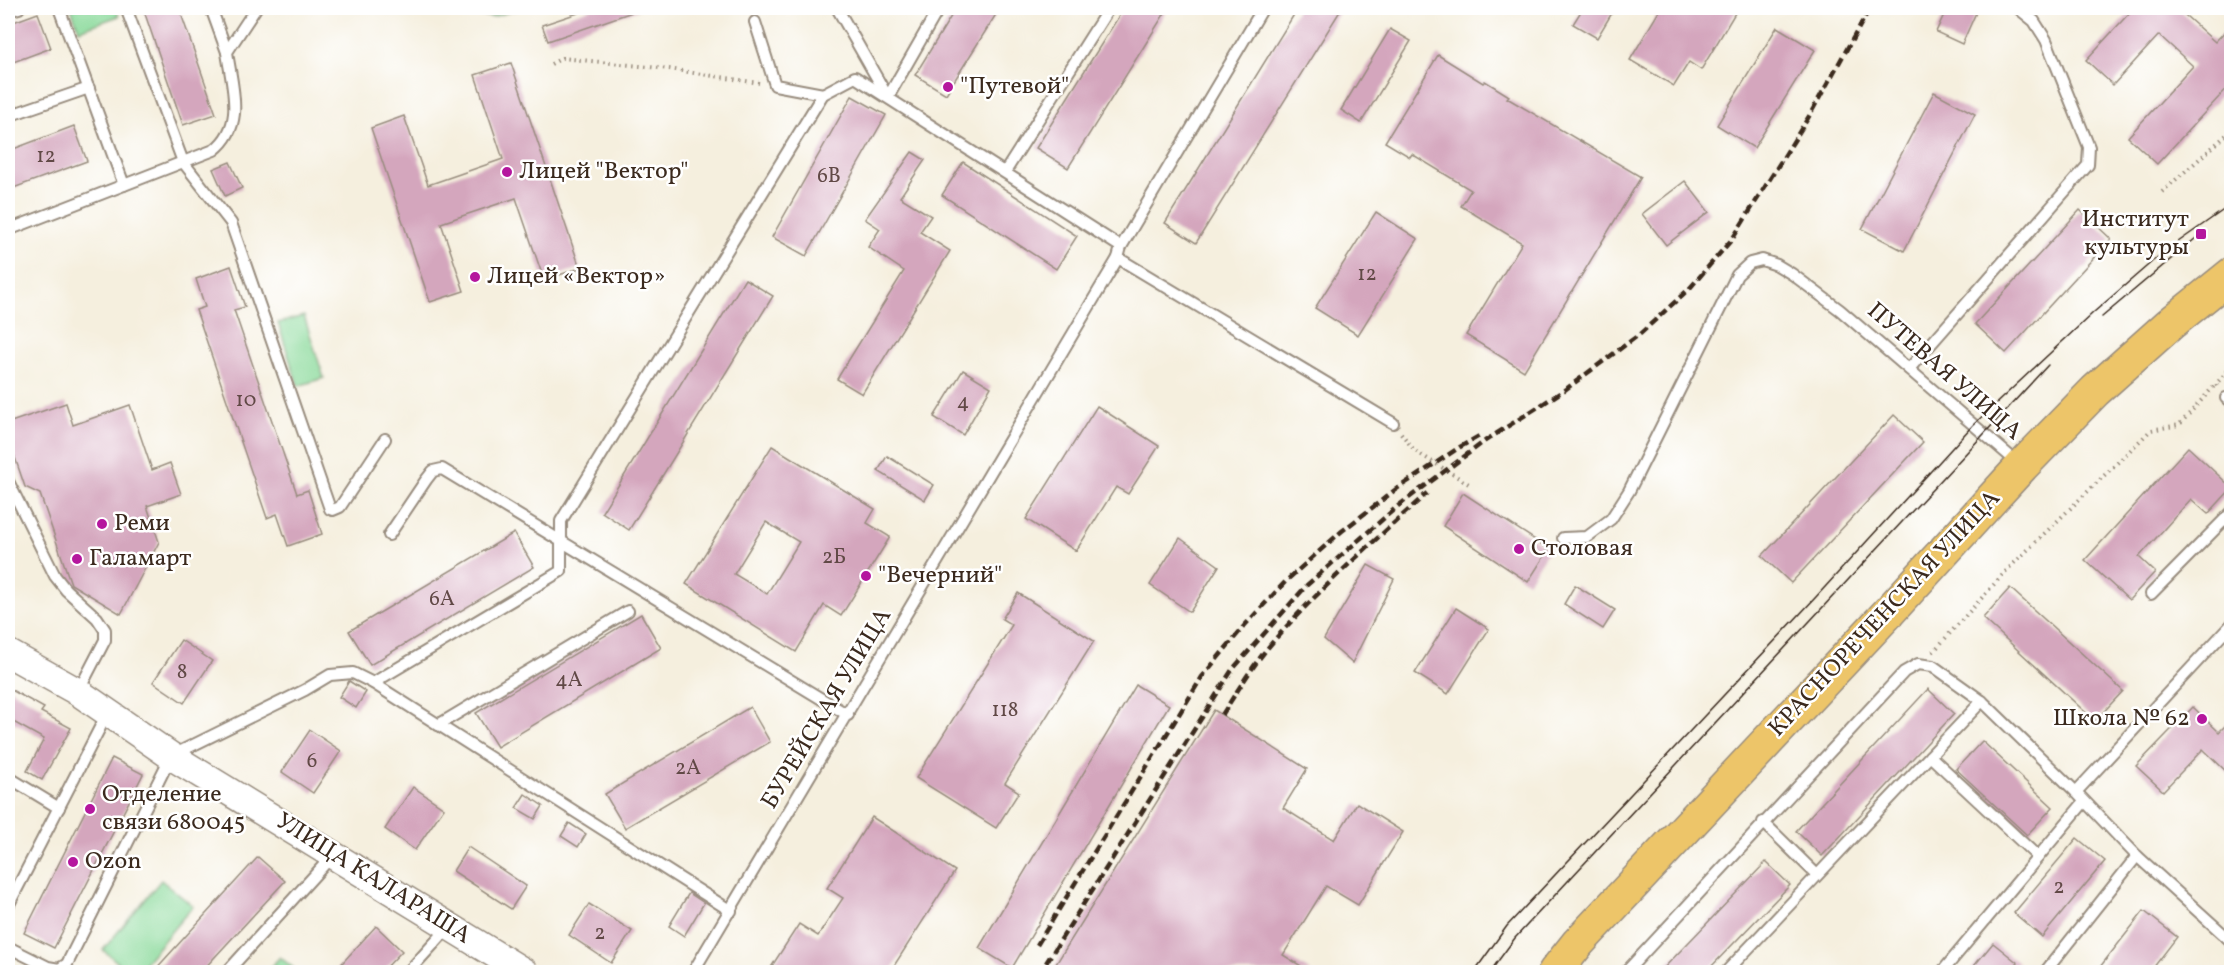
<svg xmlns="http://www.w3.org/2000/svg" width="2239" height="980" viewBox="0 0 2239 980" font-family="Vollkorn,serif">
<style>
.green{fill:#88d999;stroke:#62825c;stroke-width:1.5}
.building{fill:#d4a6bd;fill-rule:evenodd}
.lines{fill:none;stroke-linecap:round;stroke-linejoin:round}
.service-casing{stroke:#988c7e;stroke-width:14}
.tertiary-casing{stroke:#988c7e;stroke-width:30}
.primary-casing{stroke:#988c7e;stroke-width:36}
.path{stroke:#988c7e;stroke-width:4;stroke-dasharray:1.5 4.5;stroke-linecap:butt}
.service{stroke:#fff;stroke-width:10}
.tertiary{stroke:#fff;stroke-width:27}
.primary{stroke:#edc569;stroke-width:33}
.tram{stroke:#3b2a1e;stroke-width:1.5}
.rail{stroke:#3b2a1e;stroke-width:4.5;stroke-dasharray:9 4.5;stroke-linecap:butt}
.poi-dot{fill:#b5179e;stroke:#fff;stroke-width:2}
.labels{text-anchor:middle;dominant-baseline:central;stroke-width:5;stroke-linejoin:round;paint-order:stroke}
.number-label{font-size:21px;fill:#614946}
.poi-label{font-size:24px;fill:#3b2a1e;stroke:#fff;text-anchor:start}
.street-label{font-size:24px;fill:#3b2a1e;stroke:#fff}
</style>
<rect width="100%" height="100%" fill="#fff"/>
<filter id="ink" filterUnits="userSpaceOnUse"><feTurbulence type="fractalNoise" baseFrequency=".0167" numOctaves="2"/><feDisplacementMap in="SourceGraphic" scale="12" xChannelSelector="R" yChannelSelector="G"/><feConvolveMatrix kernelMatrix="1 2 1 2 8 2 1 2 1" color-interpolation-filters="sRGB"/></filter>
<filter id="wash" filterUnits="userSpaceOnUse"><feTurbulence type="fractalNoise" baseFrequency=".008" numOctaves="4" result="noise"/><feDisplacementMap in="SourceGraphic" scale="24" xChannelSelector="R" yChannelSelector="G"/><feGaussianBlur stdDeviation="1.35" result="paint"/><feColorMatrix in="noise" values="0 0 0 0 0 0 0 0 0 0 0 0 0 0 0 0 0 1.4 0 .05"/><feComposite in="paint" operator="in"/></filter>
<g filter="url(#wash)">
<rect width="100%" height="100%" fill="#f5efde"/>
<g class="green">
<path d="M71 8H116L119 16 79 30Z"/>
<path d="M440 8H522L492 17 443 11Z"/>
<path d="M304 316 324 378 298 386 278 323Z"/>
<path d="M161 880 193 906 137 972H129L103 950Z"/>
<path d="M280 957 298 972H266Z"/>
</g>
<g id="blocks">
<g class="building">
<path d="M143 8H179L216 114 183 125Z"/>
<path d="M593 8H638V10L548 41 542 25Z"/>
<path d="M956 8H1000L946 94 915 75Z"/>
<path d="M1124 8H1168L1068 168 1036 148Z"/>
<path d="M1298 8H1342L1196 243 1165 223Z"/>
<path d="M1583 8H1615L1597 38 1573 24Z"/>
<path d="M1661 8H1738L1701 70 1689 62 1674 86 1630 60Z"/>
<path d="M1947 8H1978L1962 44 1936 32Z"/>
<path d="M2134 8H2177L2215 42 2232 24V83L2157 164 2128 137 2193 66 2159 35 2113 85 2086 60Z"/>
<path d="M38 13 51 48 8 64V24Z"/>
<path d="M1777 27 1815 50 1754 148 1717 125Z"/>
<path d="M1390 29 1411 41 1361 123 1341 110Z"/>
<path d="M1438 55 1483 83 1485 81 1509 96 1507 98 1641 177 1524 371 1466 335 1522 243 1461 206 1471 190 1412 154 1410 157 1385 142Z"/>
<path d="M511 63 580 268 544 280 516 198 441 223 464 291 430 302 371 128 404 116 428 185 503 159 475 75Z"/>
<path d="M1934 92 1975 114 1904 251 1862 229Z"/>
<path d="M852 96 886 115 806 256 772 237Z"/>
<path d="M74 126 87 161 8 190V151Z"/>
<path d="M912 152 925 160 900 197 931 216 920 232 950 251 862 394 837 379 904 271 868 247 880 229 865 219Z"/>
<path d="M230 162 242 188 225 196 213 169Z"/>
<path d="M963 162 1077 236 1056 269 942 195Z"/>
<path d="M1685 181 1709 212 1666 245 1642 214Z"/>
<path d="M2080 210 2111 239 2006 353 1975 324Z"/>
<path d="M1376 212 1418 239 1358 335 1315 308Z"/>
<path d="M231 266 245 307 234 310 297 494 308 490 322 534 288 546 277 514 267 518 196 310 205 307 196 279Z"/>
<path d="M745 279 773 296 629 530 602 512Z"/>
<path d="M963 370 991 387 963 435 934 417Z"/>
<path d="M66 403 73 425 130 405 152 470 170 463 181 494 147 506 159 542 121 614 71 584 40 494 25 487 8 437V423Z"/>
<path d="M1097 406 1159 446 1128 494 1116 487 1076 551 1026 519Z"/>
<path d="M1894 415 1923 442 1791 583 1762 556Z"/>
<path d="M772 446 875 509 867 523 890 537 841 616 824 605 796 652 686 584ZM766 522 799 542 767 594 734 574Z"/>
<path d="M2188 447 2232 488 2208 514 2191 499 2139 557 2155 572 2129 600 2085 560Z"/>
<path d="M887 456 934 485 925 500 878 471Z"/>
<path d="M1463 493 1549 549 1528 582 1443 526Z"/>
<path d="M514 533 534 567 370 665 349 631Z"/>
<path d="M1180 538 1219 566 1190 612 1150 585Z"/>
<path d="M1368 565 1394 579 1352 663 1324 639Z"/>
<path d="M1575 585 1615 610 1603 629 1564 604Z"/>
<path d="M2010 588 2123 691 2095 721 1983 618Z"/>
<path d="M1018 593 1094 641 1005 783 1019 792 996 828 916 778 1012 625 1002 619Z"/>
<path d="M1456 608 1489 629 1448 694 1415 673Z"/>
<path d="M641 614 661 648 497 747 476 713Z"/>
<path d="M181 640 212 661 184 703 153 682Z"/>
<path d="M349 681 366 692 356 708 339 697Z"/>
<path d="M1136 685 1169 705 1012 968 979 948Z"/>
<path d="M8 688 44 708 41 712 71 728 42 780 27 771 44 739 8 719Z"/>
<path d="M1928 689 1954 714 1822 856 1796 831Z"/>
<path d="M750 707 770 742 625 828 605 794Z"/>
<path d="M2193 707 2219 732 2232 719V777L2203 749 2163 791 2136 766Z"/>
<path d="M1214 710 1307 769 1283 808 1334 840 1357 803 1403 832 1358 905 1326 886 1283 955 1311 972H1051Z"/>
<path d="M310 730 341 751 313 793 282 772Z"/>
<path d="M1982 741 2053 807 2027 835 1956 769Z"/>
<path d="M112 758 143 774 54 948 24 933Z"/>
<path d="M413 787 444 808 415 850 385 829Z"/>
<path d="M525 794 543 806 535 819 516 808Z"/>
<path d="M872 817 955 871 890 972H768L799 924 818 936 843 898 827 888Z"/>
<path d="M569 823 586 834 578 847 561 836Z"/>
<path d="M2077 838 2105 861 2042 937 2014 913Z"/>
<path d="M468 847 526 886 511 909 453 871Z"/>
<path d="M258 857 285 881 201 972H153Z"/>
<path d="M1766 862 1790 885 1706 972H1660Z"/>
<path d="M689 893 704 903 684 936 669 926Z"/>
<path d="M589 904 632 931 611 963 569 935Z"/>
<path d="M2144 911 2177 937 2150 972H2096Z"/>
<path d="M376 926 402 951 382 972H334Z"/>
<path d="M1993 943 2018 963 2010 972H1969Z"/>
</g>
</g>
</g>
<g filter="url(#ink)">
<use href="#blocks" fill-opacity="0" stroke="#988c7e" stroke-width="1.5"/>
<g class="lines">
<defs>
<g id="service">
<path d="M59 8 124 185"/>
<path d="M126 8 183 162 231 223 330 509 333 510 340 507 385 439"/>
<path d="M211 8 227 52"/>
<path d="M837 8 886 94"/>
<path d="M8 11 19 8"/>
<path d="M755 22 775 85 823 94"/>
<path d="M888 97 939 8"/>
<path d="M8 116 89 88"/>
<path d="M1005 172 1109 8"/>
<path d="M8 230 214 150C246 125 232 88 227 52L256 8"/>
<path d="M1118 258 1393 423"/>
<path d="M1909 369 2088 165 2089 147 2046 40 2034 21 2018 8"/>
<path d="M2226 398 2232 403"/>
<path d="M8 481 55 576 66 590 97 618 105 630V640L78 692"/>
<path d="M389 535 426 480 433 471 442 469 848 715"/>
<path d="M1563 538 1587 537 1611 519 1629 491 1737 275 1750 263 1762 260 1777 265 1792 274 1840 310 2019 464"/>
<path d="M2151 594 2232 512"/>
<path d="M373 683 561 571V521L823 94 855 77 1121 247"/>
<path d="M438 725 628 611"/>
<path d="M1930 756 2038 857"/>
<path d="M8 777 59 808"/>
<path d="M2076 792 2232 624"/>
<path d="M1763 822 1816 874"/>
<path d="M8 906 107 714"/>
<path d="M8 947 48 967 59 969 67 964 171 756 305 690 330 675 353 673 373 683 731 911"/>
<path d="M227 972 333 855"/>
<path d="M408 972 449 927"/>
<path d="M693 972 1118 258 1121 247 1263 8"/>
<path d="M1626 972 1904 672 1918 664 1933 666 1982 701 2076 792 2137 856 2232 942"/>
<path d="M1726 972 1982 701"/>
<path d="M1942 972 2084 802"/>
<path d="M2045 972 2137 856"/>
</g>
<path id="tertiary" d="M8 653 78 692 171 756 524 972"/>
<path id="primary" d="M1555 972 1578 943 1887 614 2022 466 2095 391 2170 324 2232 274"/>
</defs>
<use href="#service" class="service-casing"/>
<use href="#tertiary" class="tertiary-casing"/>
<use href="#primary" class="primary-casing"/>
<g class="path">
<path d="M551 64 562 58 669 69 759 83"/>
<path d="M2162 192 2232 130"/>
<path d="M2217 386 2216 384 2232 366"/>
<path d="M1401 433 1415 451 1472 486"/>
<path d="M1933 652 2007 570 2151 430 2179 425 2216 384"/>
</g>
<use href="#service" class="service"/>
<use href="#tertiary" class="tertiary"/>
<use href="#primary" class="primary"/>
<g class="tram">
<path d="M2102 317 2196 238"/>
<path d="M1474 972 1507 926 1815 598 1973 425 2094 312 2161 254 2232 204"/>
<path d="M1490 972 1515 938 2048 365"/>
</g>
<g class="rail">
<path d="M1222 715C1239 688 1256 660 1278 636 1323 585 1376 540 1427 493"/>
<path d="M1037 945 1202 677 1245 625 1287 580 1342 531 1395 490 1460 447 1481 435"/>
<path d="M1046 963 1232 670 1307 585 1398 506 1485 441 1566 389 1640 334 1690 288 1733 238 1808 118 1870 8"/>
</g>
</g>
</g>
<g class="poi-dot">
<circle cx="948" cy="87" r="6"/>
<circle cx="507" cy="172" r="6"/>
<rect x="2195" y="228" width="12" height="12" rx="3"/>
<circle cx="475" cy="277" r="6"/>
<circle cx="102" cy="524" r="6"/>
<circle cx="1519" cy="549" r="6"/>
<circle cx="77" cy="559" r="6"/>
<circle cx="866" cy="576" r="6"/>
<circle cx="2202" cy="719" r="6"/>
<circle cx="90" cy="809" r="6"/>
<circle cx="73" cy="862" r="6"/>
</g>
<g class="labels">
<g class="number-label">
<text x="46" y="156">12</text>
<text x="829" y="176">6В</text>
<text x="1367" y="274">12</text>
<text x="246" y="400">10</text>
<text x="963" y="402">4</text>
<text x="834" y="557">2Б</text>
<text x="442" y="599">6А</text>
<text x="182" y="672">8</text>
<text x="569" y="680">4А</text>
<text x="1005" y="710">118</text>
<text x="312" y="761">6</text>
<text x="688" y="768">2А</text>
<text x="2059" y="887">2</text>
<text x="600" y="933">2</text>
</g>
<g class="poi-label">
<text x="960" y="87">"Путевой"</text>
<text x="519" y="172">Лицей "Вектор"</text>
<text x="2189" y="220" text-anchor="end">Институт<tspan x="2189" dy="28">культуры</tspan></text>
<text x="487" y="277">Лицей «Вектор»</text>
<text x="114" y="524">Реми</text>
<text x="1531" y="549">Столовая</text>
<text x="89" y="559">Галамарт</text>
<text x="878" y="576">"Вечерний"</text>
<text x="2190" y="719" text-anchor="end">Школа № 62</text>
<text x="102" y="795">Отделение<tspan x="102" dy="28">связи 680045</tspan></text>
<text x="85" y="862">Ozon</text>
</g>
<g class="street-label">
<text transform="translate(1944 372) rotate(41)">ПУТЕВАЯ УЛИЦА</text>
<text transform="translate(1885 614) rotate(-47)">КРАСНОРЕЧЕНСКАЯ УЛИЦА</text>
<text transform="translate(827 709) rotate(-59)">БУРЕЙСКАЯ УЛИЦА</text>
<text transform="translate(373 879) rotate(32)">УЛИЦА КАЛАРАША</text>
</g>
</g>
<rect width="2239" height="980" fill="none" stroke="#fff" stroke-width="30"/>
</svg>
